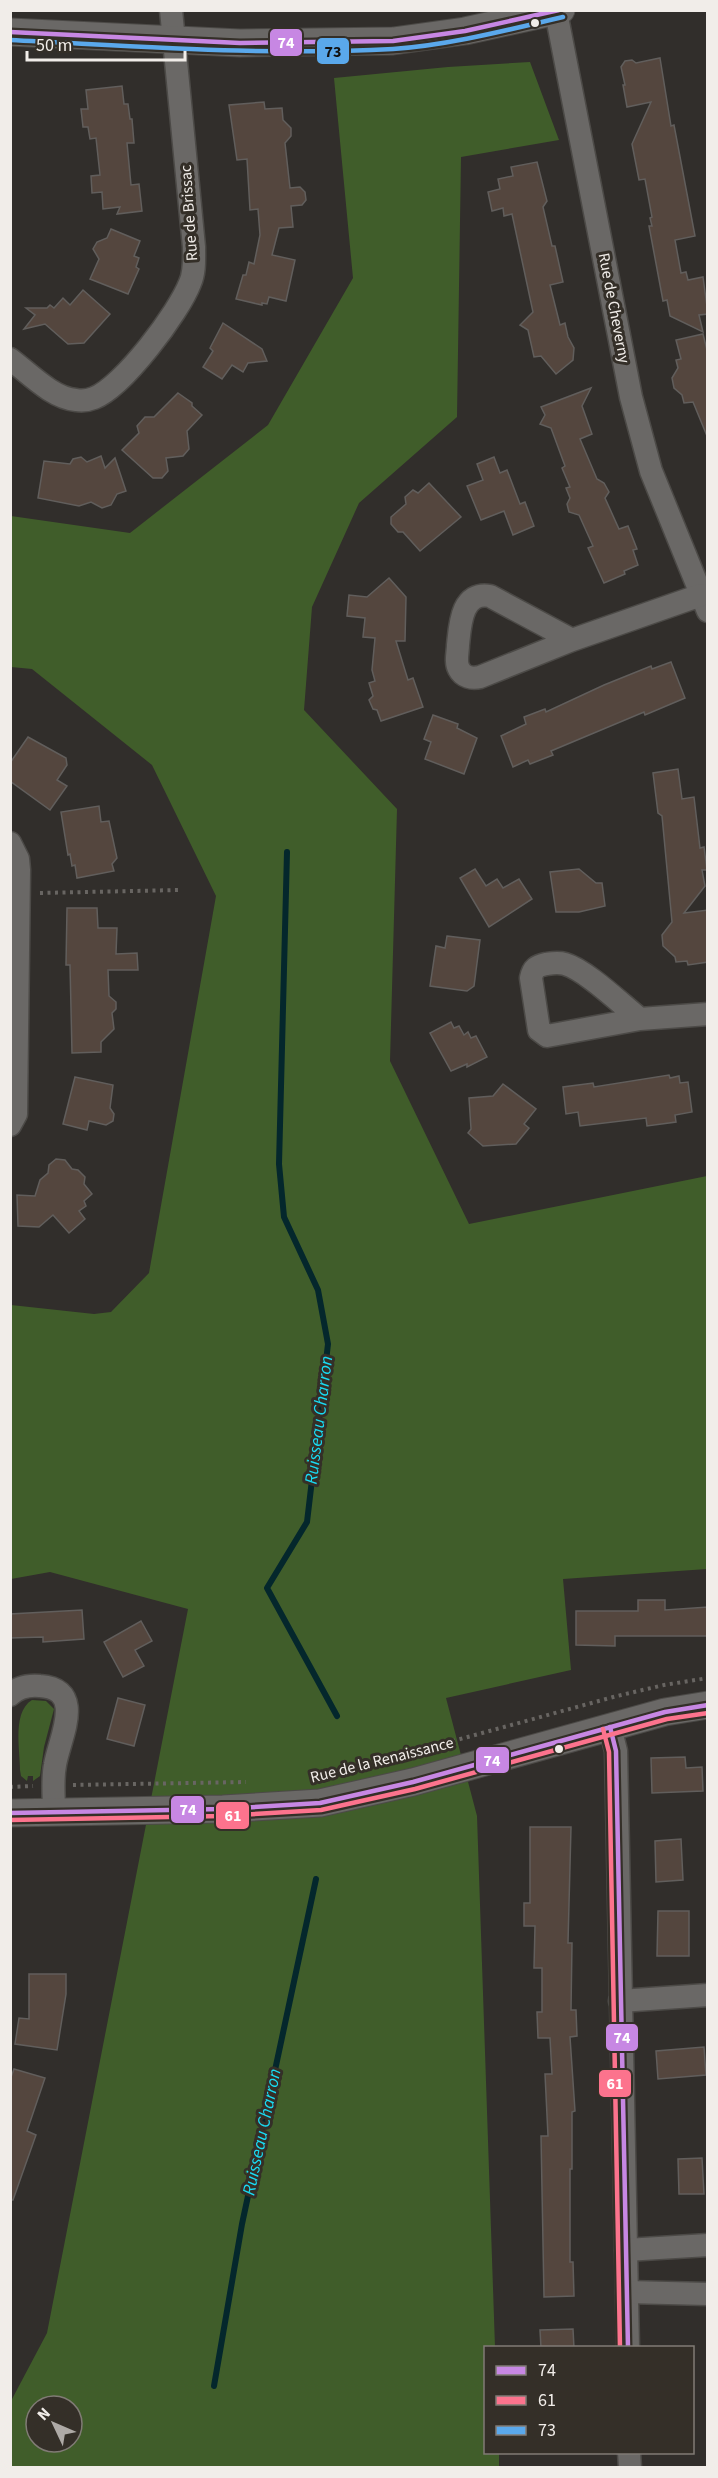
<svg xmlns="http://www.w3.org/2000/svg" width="718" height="2478" viewBox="0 0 718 2478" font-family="'Source Sans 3',sans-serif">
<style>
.green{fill:#405d2a;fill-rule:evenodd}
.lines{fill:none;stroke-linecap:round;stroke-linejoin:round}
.stream{stroke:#04272c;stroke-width:6}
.building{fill:#54463e;stroke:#615e5c;stroke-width:1.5}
.minor-casing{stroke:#4c4a47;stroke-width:25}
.tertiary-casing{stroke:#4c4a47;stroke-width:29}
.path{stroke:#686562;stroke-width:4;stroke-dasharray:3 4.5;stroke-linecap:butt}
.minor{stroke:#6a6866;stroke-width:22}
.tertiary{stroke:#6a6866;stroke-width:27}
.bus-1-casing{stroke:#342f28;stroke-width:9}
.bus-2-casing{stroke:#342f28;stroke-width:9}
.bus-3-casing{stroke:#342f28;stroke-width:9}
.bus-1{stroke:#c787e3;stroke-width:4.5}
.bus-2{stroke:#fc738d;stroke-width:4.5}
.bus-3{stroke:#5aa8eb;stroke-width:4.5}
.bus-dot{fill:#f1ede9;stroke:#342f28;stroke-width:2}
.labels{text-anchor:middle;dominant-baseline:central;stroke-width:6;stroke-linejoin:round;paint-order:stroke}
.street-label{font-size:16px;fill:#f1ede9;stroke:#342f28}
.water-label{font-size:18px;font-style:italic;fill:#19dcf4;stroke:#342f28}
.line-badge{stroke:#342f28;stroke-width:2}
.badge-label{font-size:16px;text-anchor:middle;font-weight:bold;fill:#fff}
.pale-badge-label{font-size:16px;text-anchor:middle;font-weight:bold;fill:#111}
</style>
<rect width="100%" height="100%" fill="#312e2b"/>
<g class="green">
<path d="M530 62 559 140 461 157 457 417 359 503 312 607 304 710 397 809 390 1061 469 1224 707 1176V1569L563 1579 571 1670 446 1698 477 1816 495 2347 486 2348V2452L499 2453V2467H11V2401L47 2333 188 1609 50 1572 11 1579V1305L94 1314 111 1312 149 1273 216 896 152 765 32 669 11 667V516L130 533 268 425 353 278 334 78 448 67ZM36 2406H72V2442H36Z"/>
<path d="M32 1700 46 1701 54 1709 44 1747 40 1776 33 1781V1776H28L27 1781 21 1776 20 1770C20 1750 12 1712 32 1700Z"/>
</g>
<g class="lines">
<g class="stream">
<path d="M287 852 279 1164 284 1217 318 1290 328 1344 307 1522 267 1588 337 1716"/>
<path d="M214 2386 242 2224 316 1879"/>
</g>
</g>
<g class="building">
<path d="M660 58 671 126 674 125 695 236 675 240 681 273 686 272 688 280 703 277 708 314 699 315 703 332 670 316 667 300 663 301 649 226H652L650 218 652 217 645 179 639 180 632 144 651 102 627 107 623 85H625L621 67 625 61 632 60 636 63Z"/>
<path d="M122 86 124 104H128L130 119H132L134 143H127L131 185 139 184 142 211 117 214 120 207 103 209 102 192 92 193 91 176 100 175 96 138 90 139 88 127H83L81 109H88L86 90Z"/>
<path d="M264 102 265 109 282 108 283 120 291 128V136L285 143 290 188 300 187 305 192 306 200 302 205 291 206 293 227 279 228 272 255 295 260 286 301 269 297 267 304 262 303V305L236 299 243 275H246L249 262 254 264 260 235 258 209 250 210 247 159 237 160 229 105Z"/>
<path d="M537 162 547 201 543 207 552 246H555L563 282 550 285 560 325 565 323 568 337 574 348 573 360 556 374 541 356 534 357 528 330 520 325 533 312 512 214 504 216 503 208 492 211 488 192 500 189 498 179 513 176 511 167Z"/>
<path d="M111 229 140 241 134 256 139 258 136 267 139 269 128 294 90 279 99 259 93 249 97 242 107 238Z"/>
<path d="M83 290 110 314 84 343 68 344 45 324 24 329 35 315 26 308H47L50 305 54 308 63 298 70 305Z"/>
<path d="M223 323 262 349 267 361 248 363 243 372 232 365 222 379 203 367 213 351 210 348Z"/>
<path d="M703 334 708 354 707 436 693 402 684 403 682 395 674 388 672 378 678 368 676 360 681 359 676 340Z"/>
<path d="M591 388 582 406 592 434 580 439 597 479 604 483 609 492 605 498 619 529 628 526 637 549 633 550 638 565 624 571 625 574 604 583 588 548 593 546 579 515 569 512 567 504 570 498 566 488 570 487 562 468 565 466 551 428 540 424 545 415 541 407Z"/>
<path d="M178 393 192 403V406L202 415 187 431 189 449 183 456 166 458 168 471 162 478H153L122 450 139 433 137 426 145 417H154Z"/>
<path d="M101 456 105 468 115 458 126 491 117 494 111 505 102 508 91 502 79 506 38 498 44 461 70 464 73 459 81 457 87 462Z"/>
<path d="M494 457 500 473 507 470 520 504 525 502 534 526 513 535 504 511 481 520 467 486 483 480 477 464Z"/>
<path d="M429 483 461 517 420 551 403 532H398L391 524V517L406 504 405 497 413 490 418 493Z"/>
<path d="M389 578 406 597 405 641H396L408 680 413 678 423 707 381 721 377 710 373 709 369 700 373 696 369 683 375 681 372 670 375 638 363 637 365 618 347 616 349 595 367 597Z"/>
<path d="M671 662 685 698 645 715 644 712 551 751 553 755 530 764 528 760 513 767 501 736 526 724 524 717 545 709 546 712 604 685 651 666 652 669Z"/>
<path d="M433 715 458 724 457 728 477 738 464 774 425 759 431 742 424 739Z"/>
<path d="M28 737 66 758 67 765 57 780 67 786 50 810 10 781V763Z"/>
<path d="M678 769 682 799 694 797 700 848 704 847 707 870H702L705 886 684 913 708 910V962L688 965 687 961 676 962 675 957 663 946 662 935 672 922 662 816 658 813 653 773Z"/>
<path d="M99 806 101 822 109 821 117 858 112 864 114 871 77 878 75 865 72 866 70 854 68 855 61 812Z"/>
<path d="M475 869 486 886 497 879 503 888 519 879 532 899 489 927 460 878Z"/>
<path d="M579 869 596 883H602L605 906 579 912H556L550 872Z"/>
<path d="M67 908H97L98 928H117L116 954 137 953 138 970H108L109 996 116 1002V1009L112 1013 114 1029 101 1042V1052L72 1053 70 965H66Z"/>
<path d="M447 936 480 940 474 986 467 991 430 986 436 946 445 948Z"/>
<path d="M451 1022 454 1028 459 1026 464 1035 468 1032 471 1038 476 1036 487 1057 467 1067V1064L451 1071 430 1033Z"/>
<path d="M669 1075 670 1078 679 1076 680 1083 688 1082 692 1112 675 1115 676 1122 647 1126 646 1118 580 1126 578 1112 566 1114 563 1087 593 1083 594 1087Z"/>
<path d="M75 1077 113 1085 110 1108 114 1114 113 1121 106 1125 89 1121 87 1130 63 1124Z"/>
<path d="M503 1084 536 1109 524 1124 529 1128 516 1144 483 1146 468 1133 471 1129 469 1098 493 1096Z"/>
<path d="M56 1159 65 1160 72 1169 78 1170 85 1177 84 1184 92 1194 84 1201 86 1206 79 1211 85 1219 69 1233 53 1215 39 1227 18 1226 17 1195 35 1196 40 1180 48 1173 49 1165Z"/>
<path d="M638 1600H665V1610L708 1607V1636H615V1646L576 1645V1611H638Z"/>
<path d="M82 1610 84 1639 43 1642V1637L10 1638V1614Z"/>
<path d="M141 1621 152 1641 135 1650 144 1666 123 1677 104 1642Z"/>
<path d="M118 1698 145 1705 134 1746 107 1739Z"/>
<path d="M685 1757 686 1768 702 1767 703 1791 652 1793 651 1758Z"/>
<path d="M530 1827H571L568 1943H572L571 2010H576L577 2036 570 2037 575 2111 572 2112V2169H570V2262H573L574 2296 544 2297 541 2136H548L545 2074H552L550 2038H538L537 2012H542V1968H534L535 1926H524V1903H530Z"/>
<path d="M681 1839 683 1880 656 1882 655 1841Z"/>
<path d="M658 1911H689V1956H657Z"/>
<path d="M29 1974H66V1994L57 2050 15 2044 19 2018 29 2019Z"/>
<path d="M704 2047 706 2075 658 2079 656 2051Z"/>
<path d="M14 2069 45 2078 27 2131 36 2135 13 2200H10V2080Z"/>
<path d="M702 2158 704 2194H679L678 2159Z"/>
<path d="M573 2329 574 2348H541L540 2330Z"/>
</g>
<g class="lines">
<defs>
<g id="minor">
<path d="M556 12 631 397 651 471 708 611"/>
<path d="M10 359C29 373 52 398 76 400 81 401 89 400 94 398 123 387 179 312 190 283 195 272 194 259 194 247L171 10"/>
<path d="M572 640 490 596C461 591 460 626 458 645 458 652 455 662 459 669 463 677 472 679 480 677L572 640 701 595"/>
<path d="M10 843 18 859 19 870 16 1114 10 1125"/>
<path d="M640 1019C621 1004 586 970 565 964 558 962 553 963 546 964 537 966 533 968 531 978L539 1030 547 1036 640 1019 708 1014"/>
<path d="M10 1695C18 1687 29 1685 40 1686 87 1689 59 1739 55 1765 52 1780 54 1797 54 1812"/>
<path d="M610 1727 616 1751 628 2348"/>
<path d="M620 2001 708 1995"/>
<path d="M626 2250 708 2245"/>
<path d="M627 2292 708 2294"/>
<path d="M629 2452 630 2468"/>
</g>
<g id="tertiary">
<path d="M10 32 240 43 393 41 465 31 561 10"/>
<path d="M10 1813 223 1809 320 1803 413 1782 665 1712 708 1705"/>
</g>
</defs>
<use href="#minor" class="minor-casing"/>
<use href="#tertiary" class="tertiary-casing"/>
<g class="path">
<path d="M40 893 179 890"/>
<path d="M351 1769 617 1696 664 1685 708 1678"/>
<path d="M73 1785 246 1782"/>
<path d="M10 1787 33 1786"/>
</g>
<use href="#minor" class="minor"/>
<use href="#tertiary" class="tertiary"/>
<defs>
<g id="bus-1">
<path d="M10 32 240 43 393 41 465 31 559 10"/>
<path d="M610 1727 616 1751 628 2348"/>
<path d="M10 1813 223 1809 320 1803 413 1782 665 1712 708 1705"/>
</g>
<g id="bus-2">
<path d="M603 1729 609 1752 620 2348"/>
<path d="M10 1820 223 1816 321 1810 415 1789 667 1719 708 1713"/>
</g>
<path id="bus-3" d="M10 40C137 46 266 56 393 49 450 45 507 30 563 17"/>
</defs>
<use href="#bus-1" class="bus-1-casing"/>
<use href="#bus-2" class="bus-2-casing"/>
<use href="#bus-3" class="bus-3-casing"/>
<use href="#bus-1" class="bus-1"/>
<use href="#bus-2" class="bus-2"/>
<use href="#bus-3" class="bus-3"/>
</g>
<g class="bus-dot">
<circle cx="535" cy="23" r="5"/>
<circle cx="559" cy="1749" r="5"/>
</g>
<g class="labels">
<g class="street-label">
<text transform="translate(189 213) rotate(-94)">Rue de Brissac</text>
<text transform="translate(614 308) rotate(79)">Rue de Cheverny</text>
<text transform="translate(382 1760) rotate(-14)">Rue de la Renaissance</text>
</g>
<g class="water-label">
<text transform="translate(319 1420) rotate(-83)">Ruisseau Charron</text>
<text transform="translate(262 2132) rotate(-78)">Ruisseau Charron</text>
</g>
</g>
<g class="line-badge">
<rect x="269" y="28" width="34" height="29" rx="6" fill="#c787e3"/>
<rect x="316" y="37" width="34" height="28" rx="6" fill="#5aa8eb"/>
<rect x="475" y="1746" width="35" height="28" rx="6" fill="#c787e3"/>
<rect x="170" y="1795" width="35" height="29" rx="6" fill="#c787e3"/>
<rect x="215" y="1801" width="35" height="29" rx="6" fill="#fc738d"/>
<rect x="605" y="2023" width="34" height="29" rx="6" fill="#c787e3"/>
<rect x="598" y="2069" width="34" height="29" rx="6" fill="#fc738d"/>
</g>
<g class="badge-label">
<text x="286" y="48">74</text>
<text x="492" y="1766">74</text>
<text x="188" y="1815">74</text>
<text x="233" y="1821">61</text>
<text x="622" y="2043">74</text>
<text x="615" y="2089">61</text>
</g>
<g class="pale-badge-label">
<text x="333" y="57">73</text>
</g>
<rect width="718" height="2478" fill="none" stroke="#f1ede9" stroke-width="24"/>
<rect x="484" y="2346" width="210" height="108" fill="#342f28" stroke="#807b75" stroke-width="1.5"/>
<rect x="496" y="2366" width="30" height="9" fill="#c787e3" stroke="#807b75" stroke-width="1.5"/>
<text x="538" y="2376" font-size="18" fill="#f1ede9">74</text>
<rect x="496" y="2396" width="30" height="9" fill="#fc738d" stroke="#807b75" stroke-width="1.5"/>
<text x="538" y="2406" font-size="18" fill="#f1ede9">61</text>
<rect x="496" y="2426" width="30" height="9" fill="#5aa8eb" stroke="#807b75" stroke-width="1.5"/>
<text x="538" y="2436" font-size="18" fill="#f1ede9">73</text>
<g transform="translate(54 2424) rotate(314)"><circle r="28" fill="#342f28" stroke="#807b75" stroke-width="1.5"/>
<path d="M0-4.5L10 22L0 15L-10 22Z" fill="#aeaaa6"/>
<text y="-9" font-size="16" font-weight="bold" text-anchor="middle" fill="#f1ede9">N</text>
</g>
<path d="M27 51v9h158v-9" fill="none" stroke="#f1ede9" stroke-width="3"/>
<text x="36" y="51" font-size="18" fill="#f1ede9" stroke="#342f28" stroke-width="4.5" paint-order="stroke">50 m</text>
</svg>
